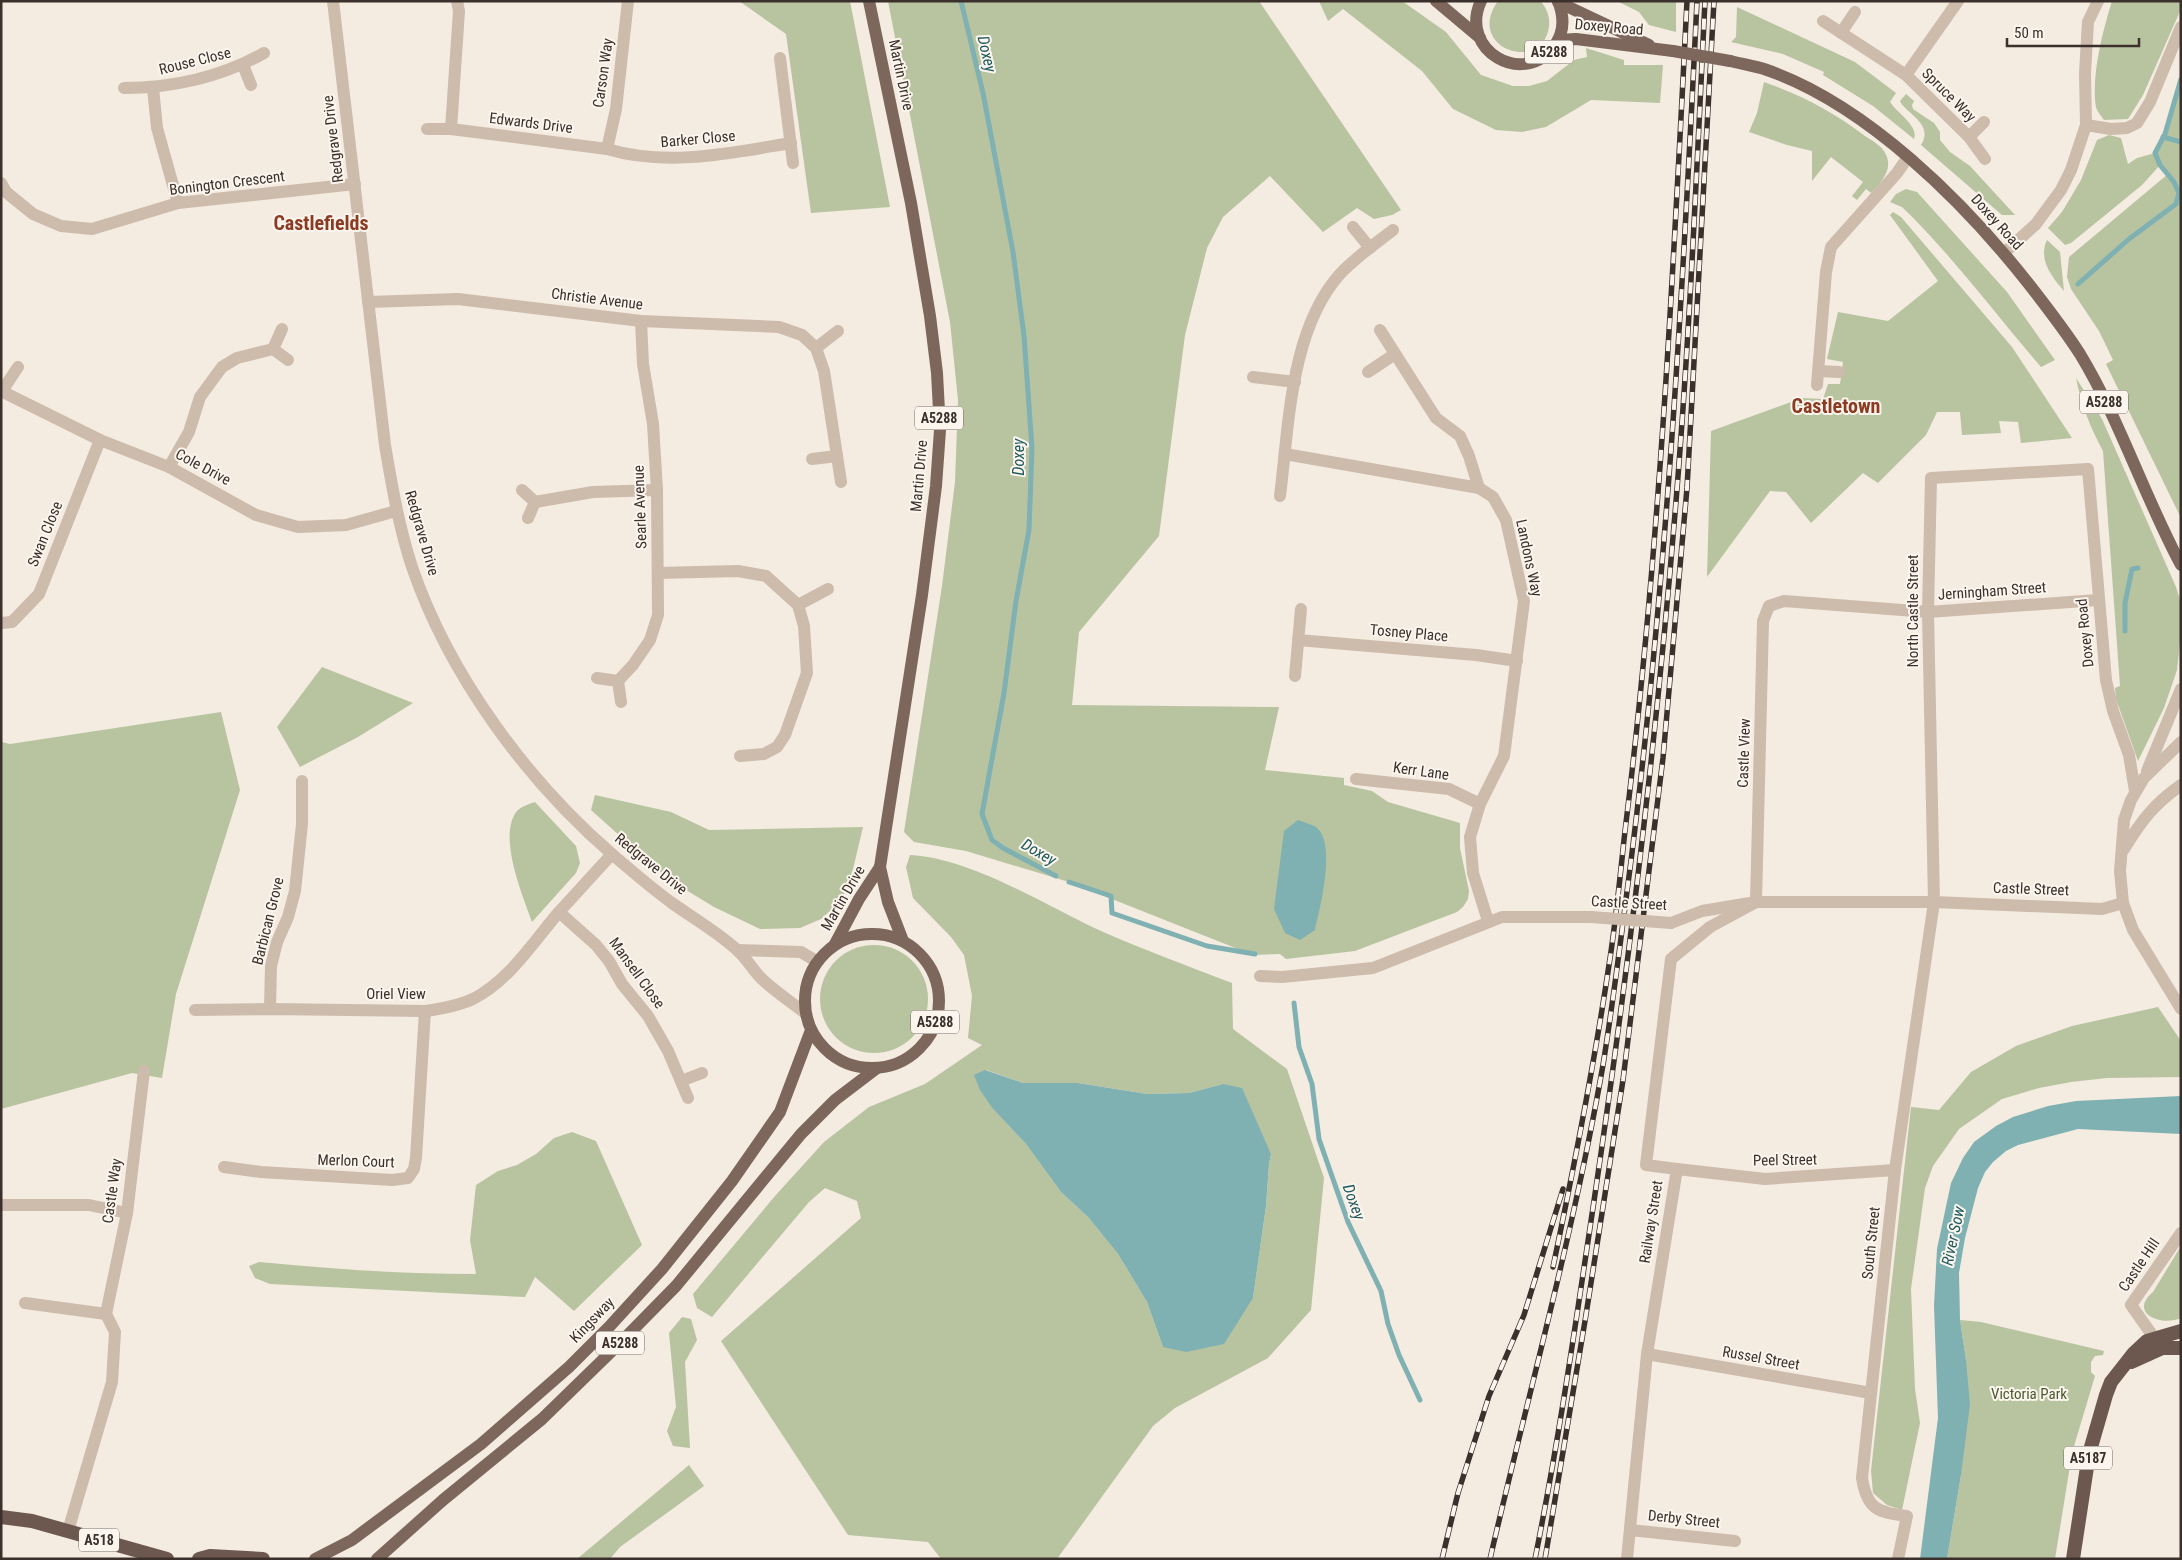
<svg xmlns="http://www.w3.org/2000/svg" width="2182" height="1560" viewBox="0 0 2182 1560" font-family="'Roboto Condensed',sans-serif">
<style>
.green{fill:#b8c4a0;fill-rule:evenodd}
.water{fill:#7fb0b2}
.lines{fill:none;stroke-linecap:round;stroke-linejoin:round}
.stream{stroke:#7fb0b2;stroke-width:5}
.minor{stroke:#cdbbac;stroke-width:12}
.tertiary{stroke:#cdbbac;stroke-width:12}
.primary{stroke:#7d675c;stroke-width:12}
.trunk{stroke:#6c584f;stroke-width:14}
.rail-casing{stroke:#3b302b;stroke-width:5.5}
.rail{stroke:#fbf5ee;stroke-width:4;stroke-dasharray:11;stroke-linecap:butt}
.minor-bridge{stroke:#cdbbac;stroke-width:12}
.primary-bridge{stroke:#7d675c;stroke-width:12}
.labels{text-anchor:middle;dominant-baseline:central;stroke-width:4;stroke-linejoin:round;paint-order:stroke}
.shield{fill:#fbf5ee;stroke:#756b66;stroke-width:1}
.shield-label{font-size:14px;font-weight:bold;fill:#3b302b}
.street-label{font-size:15px;fill:#3b302b;stroke:#fbf5ee}
.park-label{font-size:15px;fill:#4a5a2e;stroke:#fbf5ee}
.water-label{font-size:16px;font-style:italic;fill:#1f5a5e;stroke:#fbf5ee}
.district-label{font-size:20px;font-weight:bold;fill:#8c3b22;stroke:#fbf5ee}
</style>
<rect width="100%" height="100%" fill="#f4ebe1"/>
<g class="green">
<path d="M739 1H850L890 207 811 213 786 34Z"/>
<path d="M888 1H1259L1401 210 1392 215 1374 219 1357 208 1323 232 1270 176 1223 217 1207 248 1185 335 1159 536 1079 632 1072 705 1279 707 1265 770 1344 778V785L1372 791 1388 802 1460 823V848L1469 891 1468 899 1463 907 1457 912 1355 951 1286 959 1280 954 1253 955 1069 882 966 851 914 842 904 832 942 586 955 482 958 400 950 322Z"/>
<path d="M1319 1H1402L1446 32 1481 75 1513 86H1529L1547 81 1574 60 1587 57 1586 48 1624 60V65H1663L1660 103 1591 100 1546 127 1522 132 1496 130 1453 109 1422 71 1343 9 1328 21Z"/>
<path d="M1498 1H1540C1547 8 1550 17 1549 26 1543 75 1464 48 1498 1Z"/>
<path d="M1617 1H1676V32L1649 25 1639 12Z"/>
<path d="M2112 1H2181V9L2143 95 2128 119 2104 120C2101 116 2097 111 2096 107 2091 76 2103 30 2112 1Z"/>
<path d="M1737 7 1855 62 1896 93 1890 102C1897 113 1919 126 1914 139L1873 106 1823 75 1824 72 1783 54 1731 42 1736 37Z"/>
<path d="M2181 79V518L2106 364 2113 360 2099 331 2071 289 2067 277 2069 257 2168 174 2160 165 2142 185 2071 243 2065 245 2048 228 2062 212 2081 180 2097 140 2109 135 2121 138 2128 164 2137 158 2155 153 2165 134Z"/>
<path d="M1764 82C1801 95 1834 112 1865 136 1873 141 1884 147 1887 157 1892 171 1880 184 1871 193L1866 189 1857 200 1852 196 1863 182 1831 157 1812 181V151L1787 145 1749 132 1757 113Z"/>
<path d="M1906 94 1914 101 1912 105 1913 109 1934 123 1940 132V140L1950 152 1970 166 2015 215H2002L1921 145C1935 124 1905 113 1900 101Z"/>
<path d="M1906 189 1917 192 2007 292 2055 360 2041 367C1995 314 1953 256 1902 207L1890 202 1896 194Z"/>
<path d="M1893 212 1901 217 2012 347 2072 438 2021 443 2018 422 1999 421 2001 433 1962 435 1960 412H1937L1926 435 1878 483 1863 473 1811 523 1786 492 1770 491 1707 577 1711 431 1802 398 1823 399 1828 384H1840L1843 362 1827 359 1838 312 1888 321 1938 281 1890 215Z"/>
<path d="M2047 240 2060 252 2064 291C2051 276 2038 259 2047 240Z"/>
<path d="M2076 378 2102 419 2176 587 2181 603V633L2177 670 2164 708 2138 761 2116 699 2115 688 2120 686 2103 451C2090 427 2081 404 2076 378Z"/>
<path d="M322 667 413 703 358 737 300 767 277 727Z"/>
<path d="M221 712 240 790 176 994 162 1078 132 1073 1 1109V742L10 744Z"/>
<path d="M595 795 671 812 709 830 863 827 853 869 842 900 821 919 800 928 760 929 714 907 668 879 591 810Z"/>
<path d="M535 802 576 846 580 863 576 873 532 922C523 896 497 836 517 811 522 806 529 804 535 802Z"/>
<path d="M910 855C971 858 1045 905 1101 931 1144 950 1188 966 1232 983L1233 1029 1287 1069 1324 1178 1311 1310 1268 1358 1175 1408 1153 1426 1057 1559H941L928 1542 848 1535 721 1341 861 1218 857 1201 825 1188 809 1202 712 1317 697 1308 693 1294 775 1196 824 1142 869 1107 925 1084 982 1045 968 1038 972 996 964 955 951 937 913 898 906 867ZM986 1070 1023 1083H1078L1147 1094 1189 1093 1223 1084 1271 1154 1269 1164 1266 1206 1253 1298 1163 1347 1147 1302 1118 1254 1088 1217 1061 1192 1026 1144 993 1109Z"/>
<circle cx="874" cy="999" r="54"/>
<path d="M2158 1007 2181 1041V1077L2107 1078 2071 1082 2039 1088 2002 1099 1959 1129 1933 1166 1925 1188 1911 1289 1915 1389 1920 1423 1902 1510 1887 1505 1873 1493 1871 1471 1911 1107 1939 1110 1971 1072 2016 1046 2072 1026Z"/>
<path d="M572 1132 596 1141 642 1245 574 1311 535 1277 525 1297 270 1284 255 1278 249 1266 259 1262C331 1269 403 1274 476 1274L470 1240 476 1185 498 1171 517 1165 536 1154 554 1138Z"/>
<path d="M2181 1246V1318C2161 1327 2128 1313 2153 1292Z"/>
<path d="M682 1317 691 1319 697 1340 685 1362 690 1448 673 1446 667 1431 676 1407 669 1333Z"/>
<path d="M1960 1320 1981 1322 2104 1351 2103 1355 2095 1356 2091 1362V1372L2095 1376 2072 1453 2055 1559H1947L1961 1475 1966 1360Z"/>
<path d="M689 1465 704 1486 620 1547 610 1559H577Z"/>
</g>
<g class="water">
<path d="M1298 820C1303 822 1311 824 1316 827 1337 843 1320 908 1315 930L1300 940 1285 933 1274 909 1284 831Z"/>
<path d="M985 1070 1023 1083H1078L1147 1094 1189 1093 1223 1084 1242 1088 1271 1154 1269 1164 1266 1206 1253 1298 1224 1344 1186 1352 1163 1347 1147 1302 1118 1254 1088 1217 1061 1192 1026 1144 993 1109 980 1090 974 1075Z"/>
<path d="M2181 1096V1134L2078 1129 2018 1145 2006 1151 1993 1162 1985 1172 1978 1188 1965 1238 1959 1273 1960 1320 1966 1360 1970 1404 1961 1475 1947 1559H1920L1938 1418 1934 1306 1937 1249 1951 1183 1963 1158 1974 1142 1996 1126 2013 1117 2048 1106 2076 1101Z"/>
</g>
<g class="lines">
<g class="stream">
<path d="M961 1 983 93 1013 252 1024 336 1032 448 1029 530 1016 601 1004 693 982 814 992 840 1003 848 1056 876"/>
<path d="M2163 137 2181 142"/>
<path d="M2078 284 2129 239 2176 204 2179 193 2174 182 2160 165 2155 153 2165 134 2181 79"/>
<path d="M2125 631V603L2132 569 2138 568"/>
<path d="M1069 882 1111 896 1112 913 1207 946 1255 954"/>
<path d="M1294 1003 1299 1047 1312 1084 1319 1139 1348 1222 1381 1291 1388 1324 1399 1355 1420 1400"/>
</g>
<g class="minor">
<path d="M1823 21 1906 75 1958 1"/>
<path d="M1841 33 1855 12"/>
<path d="M780 58 793 163"/>
<path d="M243 65 251 85"/>
<path d="M1906 75 1969 137 1985 159"/>
<path d="M124 88C172 88 222 77 264 53"/>
<path d="M153 88 157 128 178 203"/>
<path d="M2086 125 2111 129 2127 128 2137 123 2150 102 2181 27"/>
<path d="M427 129H451L607 149C667 167 731 153 791 143"/>
<path d="M451 129 459 11 457 1"/>
<path d="M1969 137 1984 122"/>
<path d="M607 149 616 109 628 1"/>
<path d="M1 183 6 192 33 214 61 226 92 229 178 203 355 184"/>
<path d="M1353 227 1370 248"/>
<path d="M2004 253 2036 224 2061 190 2071 170 2086 125 2085 73 2088 22 2098 1"/>
<path d="M368 302 458 299 641 321 779 327 802 335 816 348 824 371 841 482"/>
<path d="M282 329 273 349 288 360"/>
<path d="M1380 330 1436 418 1460 436 1469 456 1479 488"/>
<path d="M816 348 838 331"/>
<path d="M1819 371 1839 372"/>
<path d="M1368 372 1395 354"/>
<path d="M1253 377 1295 382"/>
<path d="M1817 385 1826 272 1831 247 1897 173 1908 157"/>
<path d="M1 391 100 440 169 467 256 515 298 527 346 525 396 511"/>
<path d="M2 391 18 367"/>
<path d="M1285 454 1479 488 1493 497 1506 520 1524 601 1504 756 1480 804 1470 837 1473 873 1488 921"/>
<path d="M812 459 837 456"/>
<path d="M169 467 189 432 200 397 222 367 237 358 273 349"/>
<path d="M522 490 535 502 528 518"/>
<path d="M1280 496C1289 425 1290 330 1340 274 1356 257 1375 244 1393 230"/>
<path d="M535 502 593 492 657 490"/>
<path d="M658 573 738 571 766 576 798 605 804 626 807 673 785 735 777 747 764 754 740 756"/>
<path d="M798 605 828 589"/>
<path d="M1 623 12 622 39 594 100 440"/>
<path d="M1298 640 1476 655 1517 661"/>
<path d="M1295 676 1301 609"/>
<path d="M597 678 618 681 621 702"/>
<path d="M618 681 633 665 650 640 658 615 657 490 653 424 643 364 641 321"/>
<path d="M1356 779 1449 789 1480 804"/>
<path d="M612 854 559 912 596 945 609 961 622 984 648 1016 668 1051 688 1098"/>
<path d="M1756 902 1763 621 1769 606 1784 601 1928 612 2098 600"/>
<path d="M1671 923 1702 911 1756 902H1934L2102 909 2123 903"/>
<path d="M1260 976 1282 977 1373 968 1502 917H1591"/>
<path d="M270 1009 271 966 277 942 288 917 295 891 302 824V781"/>
<path d="M195 1010 270 1009 425 1011C440 1009 458 1006 473 999 509 981 534 941 559 912"/>
<path d="M681 1081 702 1073"/>
<path d="M224 1167 261 1172 392 1180 408 1178 414 1169 416 1158 425 1011"/>
<path d="M1677 1169 1765 1179 1895 1170"/>
<path d="M1 1205H89L127 1213"/>
<path d="M25 1303 106 1314 115 1332 112 1382 68 1531"/>
<path d="M106 1314 127 1213 144 1071"/>
<path d="M2155 1339 2131 1305 2181 1233"/>
<path d="M1647 1354 1871 1393"/>
<path d="M1630 1530 1735 1541"/>
<path d="M1627 1559 1647 1354 1677 1169 1646 1165 1671 959 1710 927 1756 902"/>
<path d="M1898 1559 1907 1516C1878 1512 1867 1510 1862 1478L1895 1170 1934 902 1928 612 1931 478 2088 469 2106 680 2113 711 2129 755 2135 791"/>
</g>
<g class="tertiary">
<path d="M333 1 385 445C392 487 399 527 412 567 449 675 527 781 613 855 632 871 651 888 672 903 693 918 717 932 736 949 747 958 753 971 763 980 776 992 791 1002 805 1013"/>
<path d="M2181 742 2144 778 2131 800 2124 820 2120 871 2123 903 2133 930 2181 1009"/>
<path d="M2147 771 2181 689"/>
<path d="M2124 849C2142 820 2153 805 2181 785"/>
<path d="M737 950 801 952 816 961"/>
</g>
<g class="primary">
<path d="M869 1 911 203 930 316 937 373 940 430 936 486 922 595 880 867 888 902 903 941"/>
<path d="M1436 1 1480 38"/>
<path d="M1481 1C1458 50 1524 89 1555 45 1565 31 1564 16 1558 1"/>
<path d="M1558 2 1649 45"/>
<path d="M1558 40 1576 39 1673 51"/>
<path d="M1730 61C1742 64 1755 66 1767 70 1867 105 1964 202 2028 283 2046 306 2064 329 2080 354 2120 420 2144 496 2181 565"/>
<circle cx="872" cy="1001" r="67"/>
<path d="M835 944 859 899 880 867"/>
<path d="M315 1559 352 1540 481 1444 569 1367 609 1327 662 1269 732 1181 780 1112 811 1030"/>
<path d="M377 1559 443 1500 542 1419 617 1346 676 1286 801 1134 835 1100 877 1068"/>
</g>
<g class="trunk">
<path d="M2131 1362 2162 1348H2181"/>
<path d="M1 1517 32 1521 167 1559"/>
<path d="M199 1559 210 1556 263 1559"/>
<path d="M2073 1559 2089 1454 2106 1395 2111 1382 2133 1354 2147 1341 2181 1331"/>
</g>
<defs>
<g id="rail">
<path d="M1553 1267C1574 1167 1594 1066 1609 965 1616 921 1620 876 1625 831 1659 556 1673 279 1687 1"/>
<path d="M1442 1559 1458 1493 1489 1396 1524 1315 1563 1189"/>
<path d="M1490 1559C1528 1395 1574 1231 1603 1065 1614 997 1622 929 1631 861 1667 576 1683 289 1697 1"/>
<path d="M1535 1559C1559 1440 1576 1321 1594 1201 1629 965 1658 728 1677 489 1690 327 1697 164 1705 1"/>
<path d="M1545 1559 1585 1321 1623 1080 1663 758 1687 488 1714 1"/>
</g>
</defs>
<use href="#rail" class="rail-casing"/>
<use href="#rail" class="rail"/>
<path class="minor-bridge" d="M1591 917 1671 923"/>
<path class="primary-bridge" d="M1673 51 1730 61"/>
</g>
<g class="labels">
<g class="shield">
<rect x="1525" y="40.5" width="48" height="23" rx="4"/>
<rect x="2080" y="390.5" width="48" height="23" rx="4"/>
<rect x="915" y="406.5" width="48" height="23" rx="4"/>
<rect x="911" y="1010.5" width="48" height="23" rx="4"/>
<rect x="596" y="1331.5" width="48" height="23" rx="4"/>
<rect x="2064" y="1446.5" width="48" height="23" rx="4"/>
<rect x="79" y="1528.5" width="40" height="23" rx="4"/>
</g>
<g class="shield-label">
<text x="1549" y="52">A5288</text>
<text x="2104" y="402">A5288</text>
<text x="939" y="418">A5288</text>
<text x="935" y="1022">A5288</text>
<text x="620" y="1343">A5288</text>
<text x="2088" y="1458">A5187</text>
<text x="99" y="1540">A518</text>
</g>
<g class="street-label">
<text transform="translate(1609 27) rotate(5)">Doxey Road</text>
<text transform="translate(195 61) rotate(-14)">Rouse Close</text>
<text transform="translate(603 73) rotate(-82)">Carson Way</text>
<text transform="translate(901 75) rotate(78)">Martin Drive</text>
<text transform="translate(1949 95) rotate(45)">Spruce Way</text>
<text transform="translate(531 123) rotate(7)">Edwards Drive</text>
<text transform="translate(333 139) rotate(-97)">Redgrave Drive</text>
<text transform="translate(698 139) rotate(-5)">Barker Close</text>
<text transform="translate(227 183) rotate(-7)">Bonington Crescent</text>
<text transform="translate(1997 222) rotate(48)">Doxey Road</text>
<text transform="translate(597 299) rotate(7)">Christie Avenue</text>
<text transform="translate(203 467) rotate(28)">Cole Drive</text>
<text transform="translate(919 476) rotate(-85)">Martin Drive</text>
<text transform="translate(640 507) rotate(-92)">Searle Avenue</text>
<text transform="translate(422 533) rotate(74)">Redgrave Drive</text>
<text transform="translate(45 534) rotate(-68)">Swan Close</text>
<text transform="translate(1529 558) rotate(78)">Landons Way</text>
<text transform="translate(1992 591) rotate(-4)">Jerningham Street</text>
<text transform="translate(1913 611) rotate(-90)">North Castle Street</text>
<text transform="translate(1409 633) rotate(5)">Tosney Place</text>
<text transform="translate(2085 633) rotate(-96)">Doxey Road</text>
<text transform="translate(1744 753) rotate(-88)">Castle View</text>
<text transform="translate(1421 771) rotate(8)">Kerr Lane</text>
<text transform="translate(651 864) rotate(39)">Redgrave Drive</text>
<text transform="translate(2031 889) rotate(2)">Castle Street</text>
<text transform="translate(843 898) rotate(-60)">Martin Drive</text>
<text transform="translate(1629 903) rotate(3)">Castle Street</text>
<text transform="translate(268 921) rotate(-76)">Barbican Grove</text>
<text transform="translate(637 973) rotate(54)">Mansell Close</text>
<text x="396" y="994">Oriel View</text>
<text transform="translate(1785 1160) rotate(-1)">Peel Street</text>
<text transform="translate(356 1161) rotate(2)">Merlon Court</text>
<text transform="translate(112 1191) rotate(-82)">Castle Way</text>
<text transform="translate(1651 1222) rotate(-81)">Railway Street</text>
<text transform="translate(1871 1243) rotate(-84)">South Street</text>
<text transform="translate(2139 1265) rotate(-56)">Castle Hill</text>
<text transform="translate(592 1320) rotate(-46)">Kingsway</text>
<text transform="translate(1761 1358) rotate(10)">Russel Street</text>
<text transform="translate(1684 1519) rotate(6)">Derby Street</text>
</g>
<g class="park-label">
<text x="2029" y="1394">Victoria Park</text>
</g>
<g class="water-label">
<text transform="translate(987 54) rotate(77)">Doxey</text>
<text transform="translate(1018 457) rotate(-90)">Doxey</text>
<text transform="translate(1039 852) rotate(30)">Doxey</text>
<text transform="translate(1354 1202) rotate(70)">Doxey</text>
<text transform="translate(1953 1236) rotate(-78)">River Sow</text>
</g>
<g class="district-label">
<text x="321" y="223">Castlefields</text>
<text x="1836" y="406">Castletown</text>
</g>
</g>
<rect width="2182" height="1560" fill="none" stroke="#3b302b" stroke-width="5"/>
<path d="M2007 38v8h132v-8" fill="none" stroke="#3b302b" stroke-width="2.5"/>
<text x="2014" y="38" font-size="15" fill="#3b302b" stroke="#fbf5ee" stroke-width="4" paint-order="stroke">50 m</text>
</svg>
